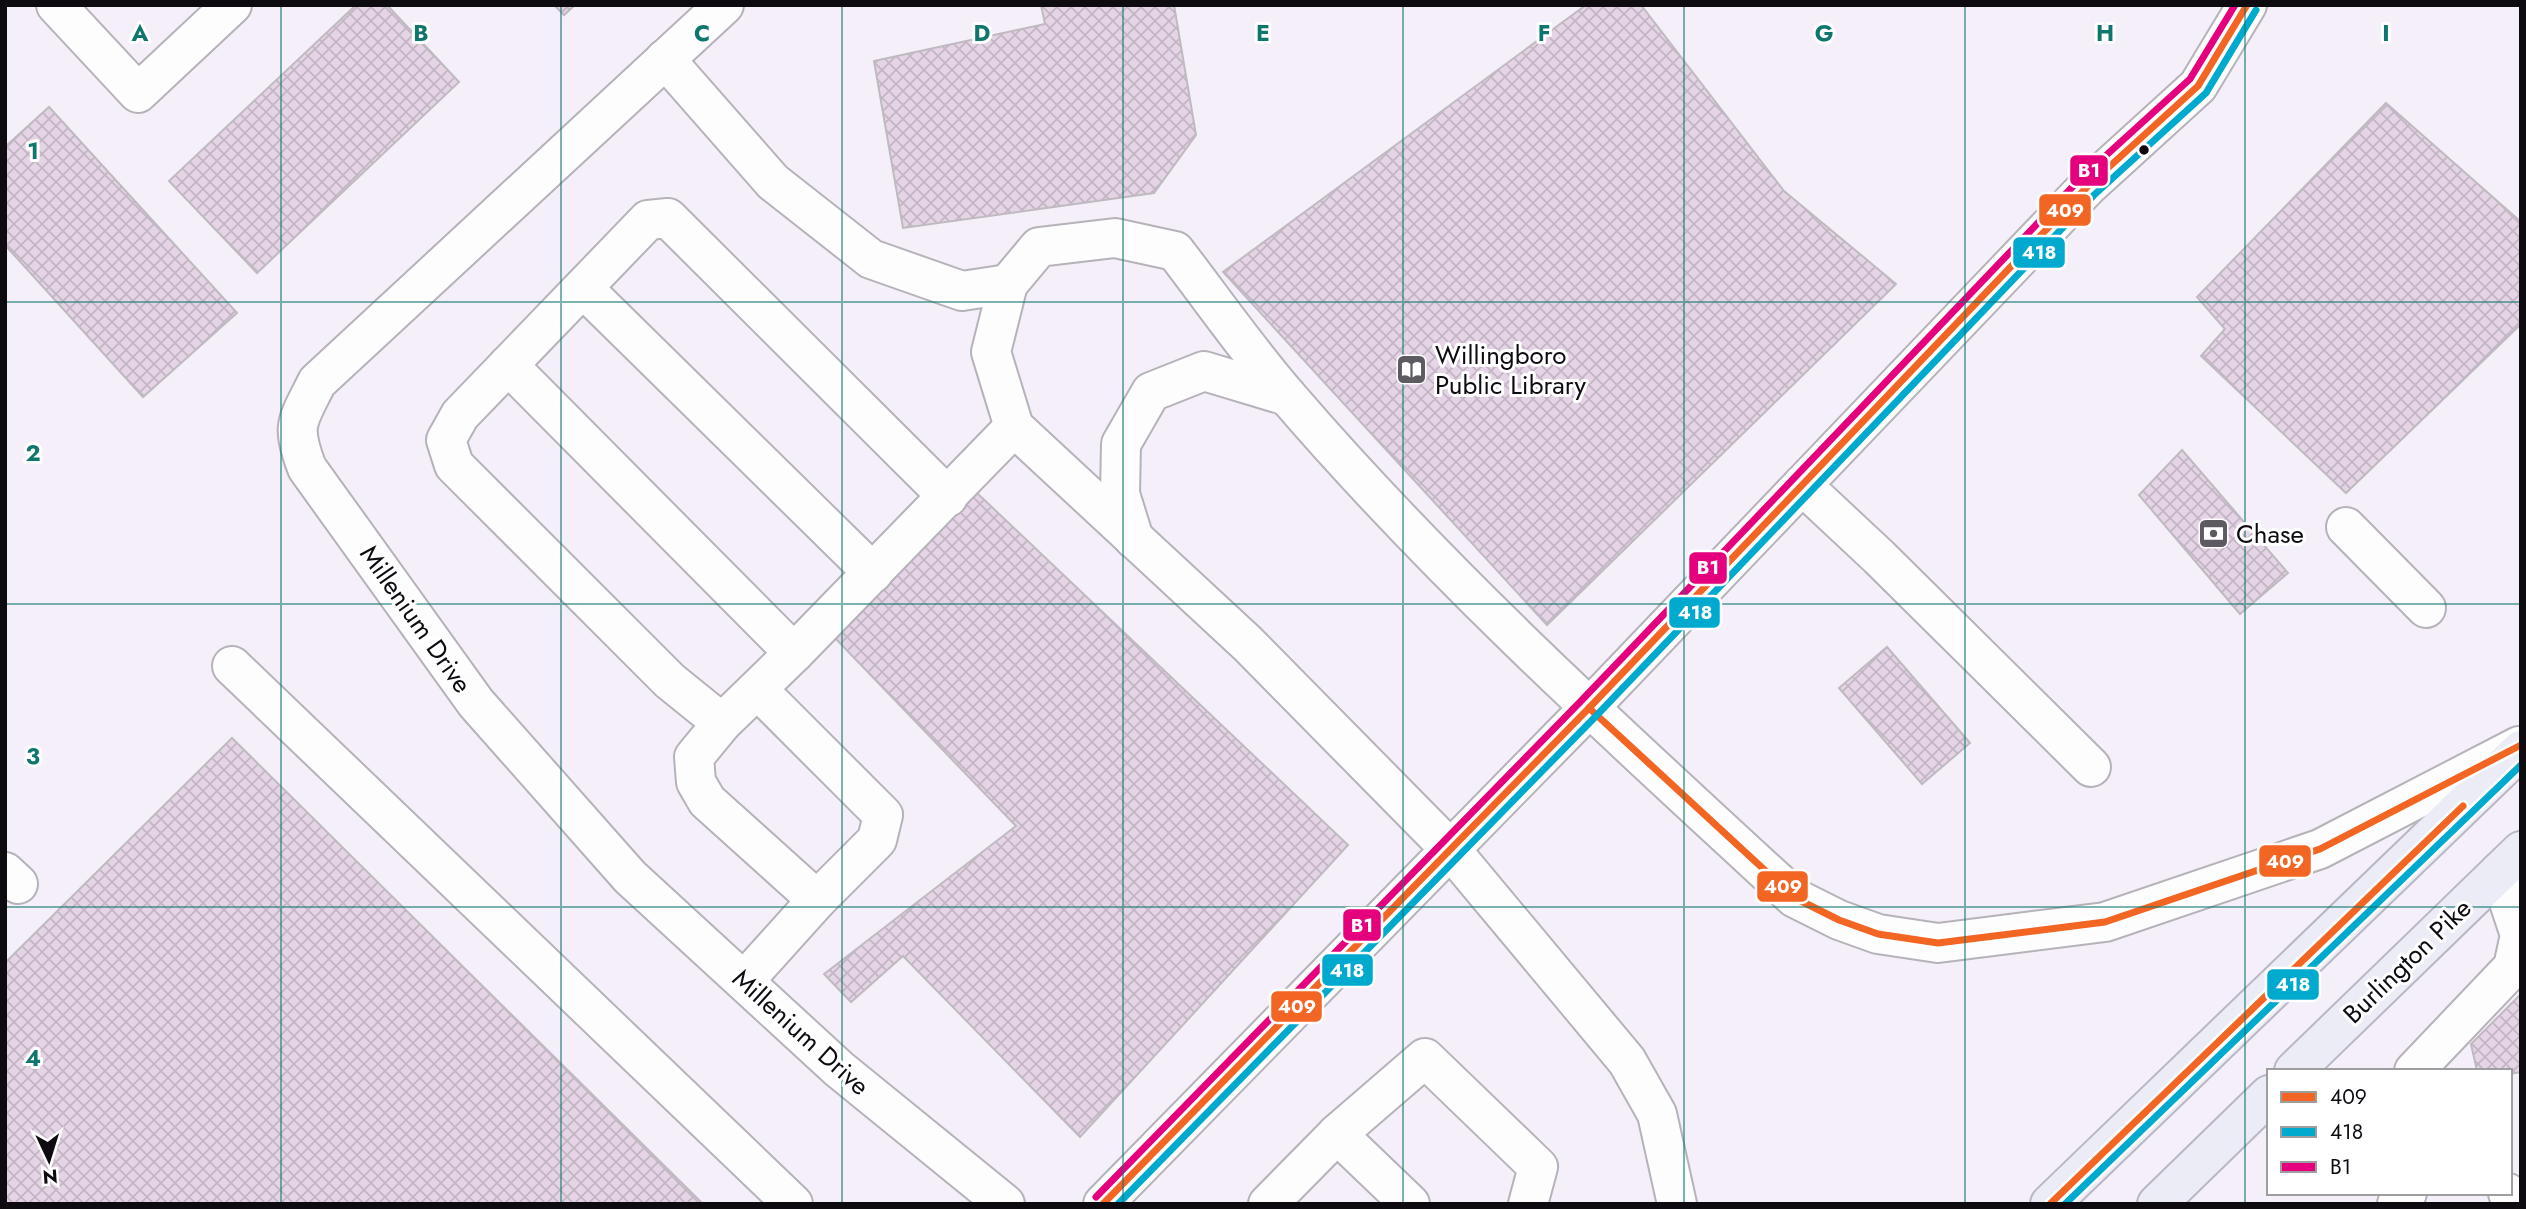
<svg xmlns="http://www.w3.org/2000/svg" width="2526" height="1209" viewBox="0 0 2526 1209" font-family="Jost,sans-serif">
<style>
.building{fill:url(#building-cross-hatch);stroke:#bfbac0;stroke-width:2}
.lines{fill:none;stroke-linecap:round;stroke-linejoin:round}
.minor-casing{stroke:#b6b2ba;stroke-width:42}
.highway-casing{stroke:#b9b7c4;stroke-width:42}
.minor{stroke:#fdfdfe;stroke-width:38}
.highway{stroke:#ececf6;stroke-width:38}
.bus-1-casing{stroke:#fff;stroke-width:12}
.bus-2-casing{stroke:#fff;stroke-width:12}
.bus-3-casing{stroke:#fff;stroke-width:12}
.bus-1{stroke:#f26522;stroke-width:7}
.bus-2{stroke:#00a9ce;stroke-width:7}
.bus-3{stroke:#e5007d;stroke-width:7}
.grid{fill:none;stroke:#0f766e;stroke-width:2;stroke-opacity:0.55}
.bus-dot{fill:#0d0a10;stroke:#fff;stroke-width:2.5}
.labels{text-anchor:middle;dominant-baseline:central;stroke-width:6;stroke-linejoin:round;paint-order:stroke}
.poi-label{font-size:26px;fill:#0d0a10;stroke:#fff;text-anchor:start}
.street-label{font-size:26px;fill:#0d0a10;stroke:#fff}
.grid-label{font-size:23px;text-anchor:middle;font-weight:bold;fill:#0f766e;stroke:#fff;stroke-width:6;stroke-linejoin:round;paint-order:stroke}
.line-badge{stroke:#fff;stroke-width:2.5}
.badge-label{font-size:19px;text-anchor:middle;font-weight:bold;fill:#fff}
</style>
<defs>
<pattern id="building-cross-hatch" width="8" height="8" patternUnits="userSpaceOnUse" patternTransform="scale(1.75)"><rect width="8" height="8" fill="#e5d4e5"/><path d="M0 0l8 8M0 8l8-8" fill="none" stroke="#c3b5c3"/></pattern>
</defs>
<rect width="100%" height="100%" fill="#f4eff9"/>
<g class="building">
<path d="M356 5H387L459 82 257 273 169 181Z"/>
<path d="M554 5H575L564 15Z"/>
<path d="M1041 5H1174L1196 135 1154 193 903 228 874 61 1045 24Z"/>
<path d="M1586 5H1641L1784 191 1896 284 1547 625 1223 272Z"/>
<path d="M2386 103 2521 222V324L2346 493 2201 356 2225 329 2197 297Z"/>
<path d="M49 107 237 313 143 397 5 245V147Z"/>
<path d="M2182 450 2288 573 2240 614 2139 495Z"/>
<path d="M976 492 1348 845 1080 1137 903 956 851 1002 824 974 1016 826 834 637Z"/>
<path d="M1887 647 1970 743 1922 784 1839 688Z"/>
<path d="M232 738 703 1204H5V963Z"/>
<path d="M2521 994V1072L2510 1074V1071H2477L2471 1044Z"/>
</g>
<g class="lines">
<defs>
<g id="minor">
<path d="M56 5 138 93 232 5"/>
<path d="M724 5 317 382C298 421 290 424 307 468L476 703 630 877 839 1069 1005 1204"/>
<path d="M665 59 773 182 871 259 962 291 1008 284"/>
<path d="M583 288 873 573"/>
<path d="M508 365 794 653"/>
<path d="M1802 485 1879 557 2091 767"/>
<path d="M948 497 668 218 648 220 460 415 446 440 454 465 670 681 722 723 794 653 1014 427"/>
<path d="M2346 527 2426 608"/>
<path d="M1134 539 1120 494 1121 444 1151 392 1204 371 1287 396"/>
<path d="M232 666 793 1204"/>
<path d="M722 723 694 757 696 782 707 801 817 900"/>
<path d="M5 872 18 884"/>
<path d="M744 981 817 900 877 840 883 815 758 690"/>
<path d="M2414 1071 2513 967 2520 935 2499 872"/>
<path d="M1337 1134 1425 1058 1538 1167 1528 1204"/>
<path d="M2508 1193 2512 1204"/>
<path d="M1103 1204 1589 708 2087 187 2198 86 2247 5"/>
<path d="M1268 1204 1337 1134 1410 1204"/>
<path d="M1677 1204 1657 1114 1627 1061 1451 850 1248 644 1014 427 991 352 1008 284 1039 247 1115 238 1175 251C1212 299 1248 351 1288 397 1443 577 1620 737 1795 898L1839 920 1878 934 1938 943 2105 922 2320 849 2519 746"/>
<path d="M2397 1204 2407 1193"/>
</g>
<g id="highway">
<path d="M2294 1071 2521 851"/>
<path d="M2050 1204 2521 750"/>
<path d="M2157 1204 2269 1095"/>
</g>
</defs>
<use href="#minor" class="minor-casing"/>
<use href="#highway" class="highway-casing"/>
<use href="#minor" class="minor"/>
<use href="#highway" class="highway"/>
<defs>
<g id="bus-1">
<path d="M1589 708 1795 898 1839 920 1878 934 1938 943 2105 922 2320 849 2521 745"/>
<path d="M1103 1204 1589 708 2087 187 2198 86 2247 5"/>
<path d="M2050 1204 2463 806"/>
</g>
<g id="bus-2">
<path d="M1118 1204 1597 715 2094 195 2206 93 2256 10"/>
<path d="M2065 1204 2521 765"/>
</g>
<path id="bus-3" d="M1096 1197 1581 701 2079 180 2190 79 2235 5"/>
</defs>
<use href="#bus-1" class="bus-1-casing"/>
<use href="#bus-2" class="bus-2-casing"/>
<use href="#bus-3" class="bus-3-casing"/>
<use href="#bus-1" class="bus-1"/>
<use href="#bus-2" class="bus-2"/>
<use href="#bus-3" class="bus-3"/>
</g>
<path class="grid" d="M281 5V1204M561 5V1204M842 5V1204M1123 5V1204M1403 5V1204M1684 5V1204M1965 5V1204M2245 5V1204M5 302H2521M5 604H2521M5 907H2521"/>
<defs>
<symbol id="library-square" viewBox="-11 -11 22 22"><rect x="-9" y="-9" width="18" height="18" rx="4" fill="#5e5a62" stroke="#fff"/><path d="M-6-4Q-3-5.5-.7-3.5V5Q-3 3-6 4ZM6-4Q3-5.5 .7-3.5V5Q3 3 6 4Z" fill="#fff"/></symbol>
<symbol id="bank-square" viewBox="-11 -11 22 22"><rect x="-9" y="-9" width="18" height="18" rx="4" fill="#5e5a62" stroke="#fff"/><path d="M-6-4H6V4H-6ZM0-2.3a2.3 2.3 0 1 0 0 4.6a2.3 2.3 0 1 0 0-4.6Z" fill="#fff"/></symbol>
</defs>
<g fill-rule="evenodd">
<use href="#library-square" x="1394" y="352" width="35" height="35"/>
<use href="#bank-square" x="2196" y="516" width="35" height="35"/>
</g>
<circle class="bus-dot" cx="2144" cy="150" r="6"/>
<g class="labels">
<g class="poi-label">
<text x="1435" y="355">Willingboro<tspan x="1435" dy="30">Public Library</tspan></text>
<text x="2236" y="534">Chase</text>
</g>
<g class="street-label">
<text transform="translate(416 619) rotate(55)">Millenium Drive</text>
<text transform="translate(2407 961) rotate(-44)">Burlington Pike</text>
<text transform="translate(801 1032) rotate(42)">Millenium Drive</text>
</g>
</g>
<g class="grid-label">
<text x="140" y="41">A</text>
<text x="421" y="41">B</text>
<text x="702" y="41">C</text>
<text x="982" y="41">D</text>
<text x="1263" y="41">E</text>
<text x="1544" y="41">F</text>
<text x="1824" y="41">G</text>
<text x="2105" y="41">H</text>
<text x="2386" y="41">I</text>
<text x="33" y="159">1</text>
<text x="33" y="461">2</text>
<text x="33" y="764">3</text>
<text x="33" y="1066">4</text>
</g>
<g class="line-badge">
<rect x="2069" y="154" width="40" height="33" rx="7" fill="#e5007d"/>
<rect x="2038" y="193" width="54" height="34" rx="7" fill="#f26522"/>
<rect x="2012" y="236" width="54" height="33" rx="7" fill="#00a9ce"/>
<rect x="1688" y="551" width="40" height="34" rx="7" fill="#e5007d"/>
<rect x="1668" y="596" width="53" height="33" rx="7" fill="#00a9ce"/>
<rect x="2258" y="844" width="54" height="34" rx="7" fill="#f26522"/>
<rect x="1756" y="870" width="53" height="33" rx="7" fill="#f26522"/>
<rect x="1342" y="908" width="40" height="34" rx="7" fill="#e5007d"/>
<rect x="1321" y="953" width="53" height="34" rx="7" fill="#00a9ce"/>
<rect x="2266" y="968" width="54" height="33" rx="7" fill="#00a9ce"/>
<rect x="1270" y="990" width="53" height="33" rx="7" fill="#f26522"/>
</g>
<g class="badge-label">
<text x="2089" y="177">B1</text>
<text x="2065" y="217">409</text>
<text x="2039" y="259">418</text>
<text x="1708" y="574">B1</text>
<text x="1695" y="619">418</text>
<text x="2285" y="868">409</text>
<text x="1783" y="893">409</text>
<text x="1362" y="932">B1</text>
<text x="1347" y="977">418</text>
<text x="2293" y="991">418</text>
<text x="1297" y="1013">409</text>
</g>
<rect width="2526" height="1209" fill="none" stroke="#0d0a10" stroke-width="14"/>
<rect x="2267" y="1069" width="245" height="126" fill="#ffffff" stroke="#9e9d9f" stroke-width="2"/>
<rect x="2281" y="1092" width="35" height="10" fill="#f26522" stroke="#9e9d9f" stroke-width="2"/>
<text x="2330" y="1104" font-size="21" fill="#0d0a10">409</text>
<rect x="2281" y="1127" width="35" height="10" fill="#00a9ce" stroke="#9e9d9f" stroke-width="2"/>
<text x="2330" y="1139" font-size="21" fill="#0d0a10">418</text>
<rect x="2281" y="1162" width="35" height="10" fill="#e5007d" stroke="#9e9d9f" stroke-width="2"/>
<text x="2330" y="1174" font-size="21" fill="#0d0a10">B1</text>
<g transform="translate(49 1160) rotate(176)" stroke="#ffffff" stroke-width="5" paint-order="stroke">
<path d="M0-5L12 26L0 18L-12 26Z" fill="#0d0a10"/>
<text y="-10" font-size="19" font-weight="bold" text-anchor="middle" fill="#0d0a10">N</text>
</g>
</svg>
